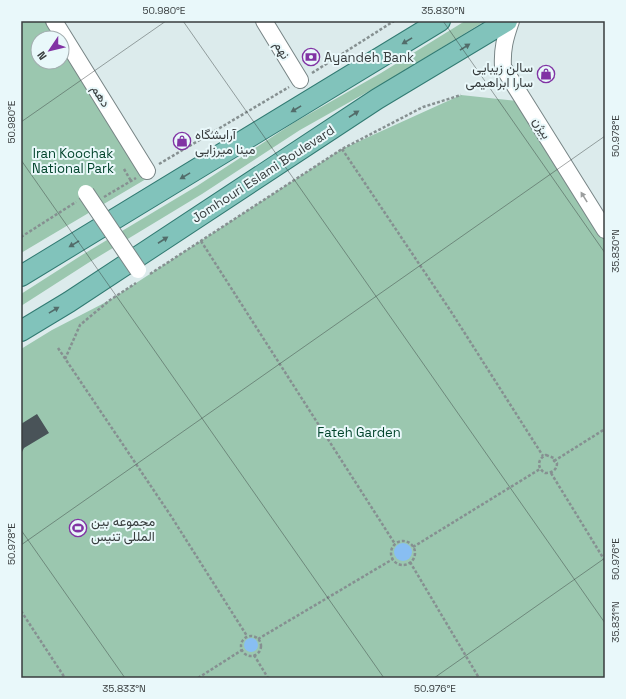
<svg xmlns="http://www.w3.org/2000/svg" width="626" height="699" viewBox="0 0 626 699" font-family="'Space Grotesk',Vazirmatn,sans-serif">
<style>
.green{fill:#9bc7af}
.water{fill:#88bef2}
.building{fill:#495358}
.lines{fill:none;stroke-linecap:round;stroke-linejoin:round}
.minor-casing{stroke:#788586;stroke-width:18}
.major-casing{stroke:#317a72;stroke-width:22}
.path{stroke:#869091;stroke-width:2.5;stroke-dasharray:3 2;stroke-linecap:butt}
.minor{stroke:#fff;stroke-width:16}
.major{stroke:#81c3bb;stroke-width:20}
.minor-bridge-casing{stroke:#788586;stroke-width:18;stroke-linecap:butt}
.minor-bridge{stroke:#fff;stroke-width:16}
.oneway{fill:#526c6a}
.oneway2{fill:#9c9e9e}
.ticks{fill:none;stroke:#383d3e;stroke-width:1;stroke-opacity:0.45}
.labels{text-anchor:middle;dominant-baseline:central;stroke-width:4;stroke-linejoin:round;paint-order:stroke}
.street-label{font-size:13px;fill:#383d3e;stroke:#e9f8fa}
.poi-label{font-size:13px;fill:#383d3e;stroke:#e9f8fa;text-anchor:start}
.park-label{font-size:13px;fill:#02442c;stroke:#e9f8fa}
.neatline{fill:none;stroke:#383d3e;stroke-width:1.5}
.ticks-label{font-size:10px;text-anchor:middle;fill:#383d3e}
</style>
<rect width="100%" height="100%" fill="#dcebec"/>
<g class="green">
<path d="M21 21H47L58 38H38V62H62V45L146 179 21 253Z"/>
<path d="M465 21H485L387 81 300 130 202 194 88 263 21 306V294L82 255 197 186 295 122 381 73Z"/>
<path d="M461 95 517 101 605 234V678H21V349L52 330 110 300 342 149Z"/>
</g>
<g class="water">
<circle cx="403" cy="552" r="9"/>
<circle cx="251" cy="645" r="7"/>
</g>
<path class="building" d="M37 414 49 433 24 448 21 454V424Z"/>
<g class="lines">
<defs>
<g id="minor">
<path d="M54 21 147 171"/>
<path d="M264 21 300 80"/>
<path d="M511 21C505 38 502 49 503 67L605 230"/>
</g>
<g id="major">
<path d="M21 276 440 21"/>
<path d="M21 331 69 302 377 99 507 21"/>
</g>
</defs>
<use href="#minor" class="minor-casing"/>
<use href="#major" class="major-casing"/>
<g class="path">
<path d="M312 73 394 21"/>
<path d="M342 149 450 310 543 456"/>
<path d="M159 164 289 87"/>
<path d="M124 169 131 181"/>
<path d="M104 197 136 178"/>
<path d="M21 237 76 202"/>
<path d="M201 241 395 544"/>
<path d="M150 274 342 149 423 107 461 95"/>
<path d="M58 348 171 516 247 636"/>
<path d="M65 359 80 325 110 300 136 283"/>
<path d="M546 455 554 458V461L557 463C557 470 552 473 545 473 537 468 537 459 546 455Z"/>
<path d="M554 461 605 429"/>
<path d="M551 473 605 561"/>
<circle cx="403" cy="553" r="12"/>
<path d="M413 547 540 469"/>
<path d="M410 562 479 678"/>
<path d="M21 611 65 678"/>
<circle cx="251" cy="646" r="10"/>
<path d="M258 639 393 559"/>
<path d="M254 655 268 678"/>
<path d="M198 678 242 650"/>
</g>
<use href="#minor" class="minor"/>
<use href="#major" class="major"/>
<defs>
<path id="minor-bridge" d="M86 193 138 270"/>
</defs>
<use href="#minor-bridge" class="minor-bridge-casing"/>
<use href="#minor-bridge" class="minor-bridge"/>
</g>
<defs><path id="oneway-solid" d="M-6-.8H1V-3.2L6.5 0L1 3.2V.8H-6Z"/></defs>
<g class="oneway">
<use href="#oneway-solid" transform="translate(407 41) rotate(149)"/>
<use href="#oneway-solid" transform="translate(465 47) rotate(-32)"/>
<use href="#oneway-solid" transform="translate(296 109) rotate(149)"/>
<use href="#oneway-solid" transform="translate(354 114) rotate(-33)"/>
<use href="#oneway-solid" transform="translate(185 176) rotate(149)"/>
<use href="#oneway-solid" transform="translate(163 240) rotate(-33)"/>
<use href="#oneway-solid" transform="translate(74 244) rotate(149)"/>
<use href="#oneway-solid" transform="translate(54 310) rotate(-31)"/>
</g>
<use class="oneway2" href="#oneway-solid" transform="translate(584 197) rotate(-122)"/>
<path class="ticks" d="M183 21 605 623M443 21 605 253M21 122 166 21M21 160 384 678M21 530 125 678M21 545 605 136M434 678 605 558"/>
<defs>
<symbol id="bank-ring" viewBox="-11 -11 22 22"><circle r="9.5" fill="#e9f8fa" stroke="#8133a4" stroke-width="1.5"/><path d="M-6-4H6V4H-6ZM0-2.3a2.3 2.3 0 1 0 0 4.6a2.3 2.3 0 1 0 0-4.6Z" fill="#8133a4"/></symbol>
<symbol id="shop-ring" viewBox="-11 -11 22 22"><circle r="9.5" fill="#e9f8fa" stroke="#8133a4" stroke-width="1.5"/><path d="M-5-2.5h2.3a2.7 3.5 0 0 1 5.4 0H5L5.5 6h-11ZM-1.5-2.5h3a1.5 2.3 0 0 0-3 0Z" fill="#8133a4"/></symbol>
<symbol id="stadium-ring" viewBox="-11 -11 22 22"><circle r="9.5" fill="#e9f8fa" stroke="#8133a4" stroke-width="1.5"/><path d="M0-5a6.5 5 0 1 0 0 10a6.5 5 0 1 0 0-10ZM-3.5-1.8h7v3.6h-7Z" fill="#8133a4"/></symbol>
</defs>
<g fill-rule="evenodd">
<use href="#bank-ring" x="301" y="47" width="20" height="20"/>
<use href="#shop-ring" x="536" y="64" width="20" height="20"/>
<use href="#shop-ring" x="172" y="131" width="20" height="20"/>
<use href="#stadium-ring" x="68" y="518" width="20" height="20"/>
</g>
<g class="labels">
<g class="street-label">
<text transform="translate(282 50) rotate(59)">نهم</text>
<text transform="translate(101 96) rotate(58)">دهم</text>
<text transform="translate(542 128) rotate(58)">بیژن</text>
<text transform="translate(263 174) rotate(-33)">Jomhouri Eslami Boulevard</text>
</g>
<g class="poi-label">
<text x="324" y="57">Ayandeh Bank</text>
<text x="533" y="67" text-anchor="end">سالن زیبایی<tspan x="533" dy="15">سارا ابراهیمی</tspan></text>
<text x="195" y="134">آرایشگاه<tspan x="195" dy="15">مینا میرزایی</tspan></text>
<text x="91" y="521">مجموعه بین<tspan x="91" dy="15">المللی تنیس</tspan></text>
</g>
<g class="park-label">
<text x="73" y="153">Iran Koochak<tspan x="73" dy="15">National Park</tspan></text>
<text x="359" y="432">Fateh Garden</text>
</g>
</g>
<rect width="626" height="699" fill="none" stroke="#e9f8fa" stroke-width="44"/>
<g transform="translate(50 50) rotate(235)"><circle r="19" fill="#e9f8fa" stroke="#a2adaf"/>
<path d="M0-3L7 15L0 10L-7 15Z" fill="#8133a4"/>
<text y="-6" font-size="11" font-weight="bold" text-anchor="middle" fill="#383d3e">N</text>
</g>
<rect x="22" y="22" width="582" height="655" class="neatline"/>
<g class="ticks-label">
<text x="164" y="14">50.980°E</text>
<text x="443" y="14">35.830°N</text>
<text transform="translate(11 122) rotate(-90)" y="4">50.980°E</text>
<text transform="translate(615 136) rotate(-90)" y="4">50.978°E</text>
<text transform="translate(615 251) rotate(-90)" y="4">35.830°N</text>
<text transform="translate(11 544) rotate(-90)" y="4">50.978°E</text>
<text transform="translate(615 559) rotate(-90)" y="4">50.976°E</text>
<text transform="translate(615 622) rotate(-90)" y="4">35.831°N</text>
<text x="124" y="692">35.833°N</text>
<text x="435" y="692">50.976°E</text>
</g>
</svg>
